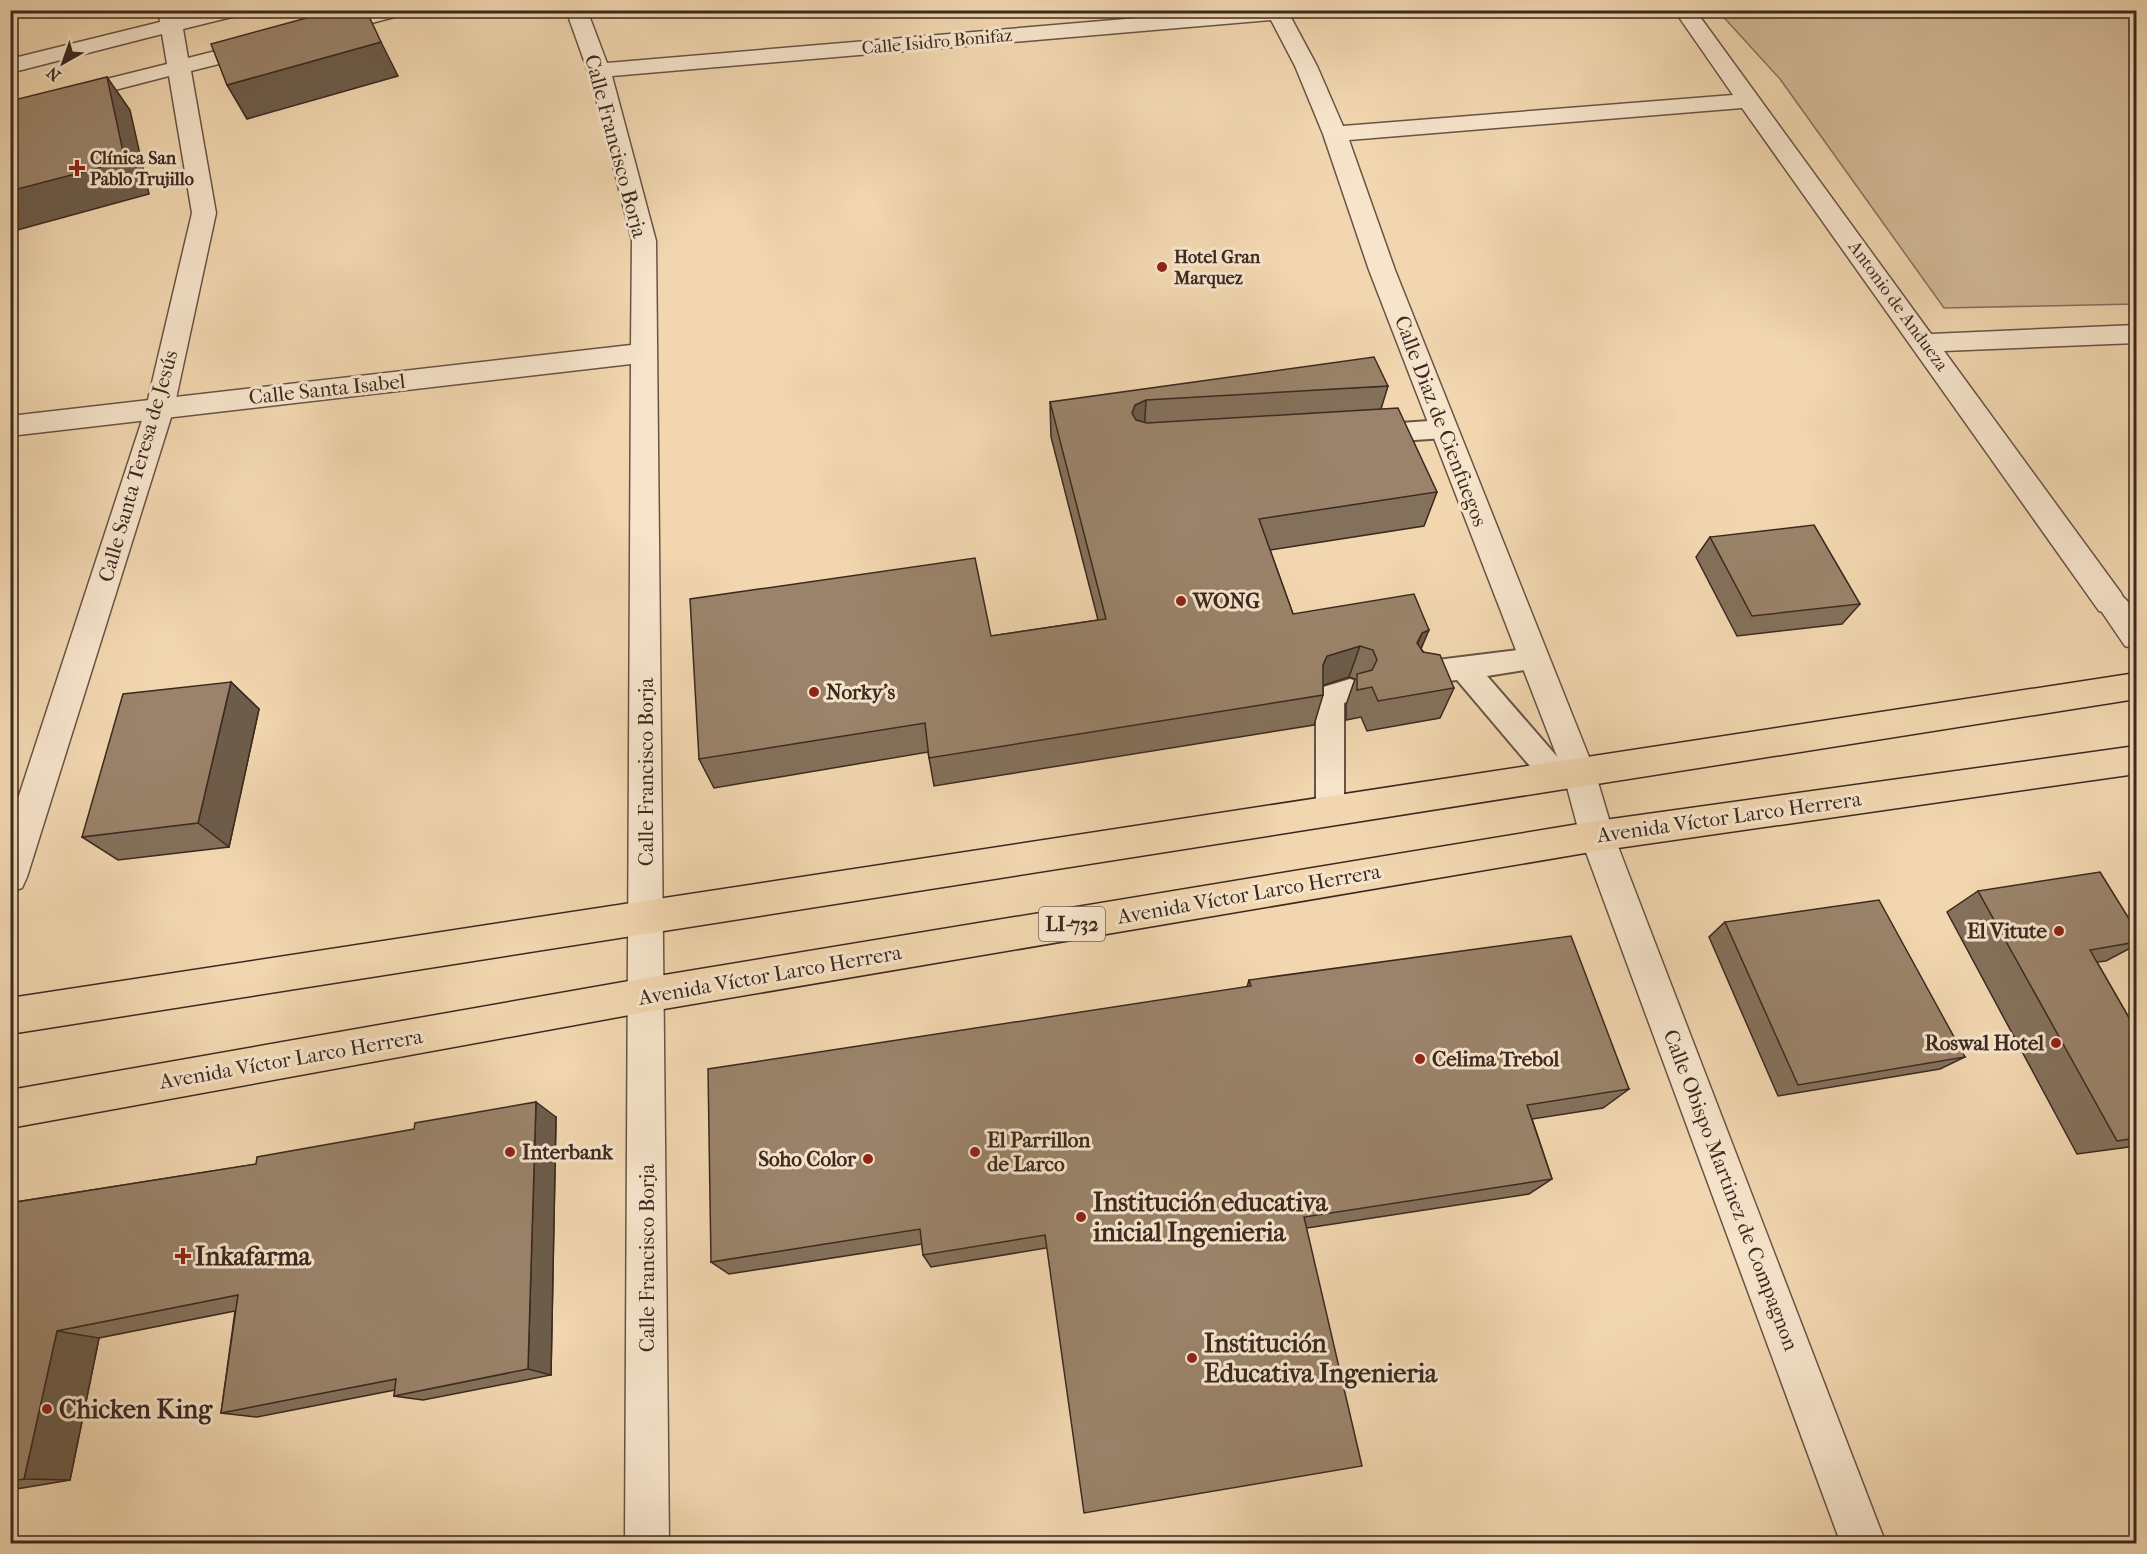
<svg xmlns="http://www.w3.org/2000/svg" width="2147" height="1554" viewBox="0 0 2147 1554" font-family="'IM FELL French Canon',serif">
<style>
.green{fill:#d2b997;stroke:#86715c;stroke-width:1.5}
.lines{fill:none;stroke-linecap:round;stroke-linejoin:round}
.service-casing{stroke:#685444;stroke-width:4}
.pedestrian-casing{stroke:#685444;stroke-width:3}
.minor-casing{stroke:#685444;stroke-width:3}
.tertiary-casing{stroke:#685444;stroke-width:3}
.primary-casing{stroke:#3b2920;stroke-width:3}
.service{fill:#f6e4cb;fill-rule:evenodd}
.pedestrian{fill:#f6e4cb;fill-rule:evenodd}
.minor{fill:#f6e4cb;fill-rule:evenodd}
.tertiary{fill:#f6e4cb;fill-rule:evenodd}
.primary{fill:#f1d6af;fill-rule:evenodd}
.wall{fill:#84715b;stroke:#3b2920;stroke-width:1.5}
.shaded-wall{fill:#6c5c4a;stroke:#3b2920;stroke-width:1.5}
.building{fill:#9a836a;stroke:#3b2920;stroke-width:1.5}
.poi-dot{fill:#8f2418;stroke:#f6e4cb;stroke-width:2}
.labels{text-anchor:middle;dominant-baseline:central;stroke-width:6;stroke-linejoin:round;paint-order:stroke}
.far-street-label{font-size:18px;fill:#3b2920;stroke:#f6e4cb}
.far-poi-label{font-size:18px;font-weight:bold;fill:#3b2920;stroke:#f6e4cb;text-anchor:start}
.shield{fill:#f6e4cb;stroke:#736153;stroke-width:1.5}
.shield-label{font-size:20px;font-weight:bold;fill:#3b2920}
.street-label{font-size:21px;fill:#3b2920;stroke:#f6e4cb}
.poi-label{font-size:21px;font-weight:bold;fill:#3b2920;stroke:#f6e4cb;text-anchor:start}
.near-poi-label{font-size:26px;font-weight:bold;fill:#3b2920;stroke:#f6e4cb;text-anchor:start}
</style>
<rect width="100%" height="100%" fill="#f1d6af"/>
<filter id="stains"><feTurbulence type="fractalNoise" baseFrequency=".00333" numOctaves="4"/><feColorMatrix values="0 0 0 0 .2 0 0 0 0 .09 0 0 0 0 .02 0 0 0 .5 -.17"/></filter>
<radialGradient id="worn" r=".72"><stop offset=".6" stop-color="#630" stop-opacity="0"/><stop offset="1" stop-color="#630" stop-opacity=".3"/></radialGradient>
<path class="green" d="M1718 11H2136V304L1944 308 1780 79Z"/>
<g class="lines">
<defs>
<g id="service">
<path d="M1444 420 1452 423 1456 429 1452 435 1444 438 1371 443 1363 440 1359 434 1363 428 1371 425Z"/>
<path d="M1534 648 1544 651 1547 659 1544 667 1487 676 1566 767 1570 776 1566 785 1556 788 1546 785 1457 680 1421 684 1411 681 1407 673 1411 665 1421 662Z"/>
<path d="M1350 679 1360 682 1364 690 1360 698 1344 703V811L1340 820 1330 824 1320 820 1316 811V696L1320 688Z"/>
</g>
<path id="pedestrian" d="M2110 590C2139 600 2136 624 2136 649L2125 646 2095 602 2099 593Z"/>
<path id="minor" d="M566 10H587L607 63 1232 10H1287L1317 66 1343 126 1733 95 1674 10H1695L1931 334 2136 325V343L1944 351 2121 593 2125 602 2121 611 2110 614 2099 611 1742 108 1349 140 1395 270 1595 772 1614 836 1886 1544H1841L1580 836 1563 772 1369 270 1323 134 1295 66 1271 20 612 76 656 241 669 1544H625L631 364 10 436V416L631 345 632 241 592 83Z"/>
<g id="tertiary">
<path d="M158 10H180L181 16 204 10H242L240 15 183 29 188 58 259 40 267 42 270 47 267 52 191 71 216 213 174 408 27 877 22 888 10 892V823L146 408 192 213 169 76 10 117V103L167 64 162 34 10 73V59L160 22Z"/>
<path d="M368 10H404L402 15 326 35 318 34 315 29 318 24Z"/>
</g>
<g id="primary">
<path d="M2136 673V699L10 1034V998Z"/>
<path d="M2136 746V774L1597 851 646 1012 10 1128V1090L646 978 1597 821Z"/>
</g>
</defs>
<use href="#service" class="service-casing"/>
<use href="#pedestrian" class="pedestrian-casing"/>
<use href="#minor" class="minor-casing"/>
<use href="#tertiary" class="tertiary-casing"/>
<use href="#primary" class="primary-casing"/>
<use href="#service" class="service"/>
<use href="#pedestrian" class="pedestrian"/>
<use href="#minor" class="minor"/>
<use href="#tertiary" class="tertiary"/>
<use href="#primary" class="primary"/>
</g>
<g class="wall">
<path d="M1388 386 1381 409 1437 492 1424 526 1270 550 1293 614 1421 649 1454 688 1440 718 1367 731 1361 717 1346 720V705L1355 679 1349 677 1323 685V695L1314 725 934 786 928 752 714 788 699 759 991 636 1098 620 1051 437 1050 402Z"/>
<path d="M1710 537 1860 604 1842 624 1737 636 1696 557Z"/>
<path d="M231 682 259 709 229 847 118 860 82 837Z"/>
<path d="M1978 891 2136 930V945L2106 961 2097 962 2136 1030V1146L2077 1154 1947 912Z"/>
<path d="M1725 922 1965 1057 1940 1069 1778 1096 1709 937Z"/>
<path d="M1249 980 1629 1089 1603 1108 1532 1119 1552 1179 1529 1194 1307 1228 1046 1248 931 1267 923 1255 922 1244 729 1274 711 1262 1247 987Z"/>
<path d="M556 1117 551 1375 423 1400 394 1396 395 1390 257 1417 221 1413 235 1311 99 1338 70 1480 10 1490V1203Z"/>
</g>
<g class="shaded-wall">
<path d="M381 42 398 76 247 119 227 85Z"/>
<path d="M107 77 130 110 149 194 10 232V191Z"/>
<path d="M1146 400 1144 436 1132 413 1135 405Z"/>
<path d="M1429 630 1416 661 1409 664 1422 633Z"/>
<path d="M1360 646 1349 677 1318 687 1323 665 1327 656Z"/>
<path d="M231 682 259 709 229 847 198 823Z"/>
<path d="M536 1102 556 1117 551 1375 528 1369Z"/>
<path d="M57 1331 99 1338 70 1480 24 1479Z"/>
</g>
<g class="building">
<path d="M336 10H366L381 42 227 85 211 44Z"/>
<path d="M107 77 125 161 10 191V101Z"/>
<path d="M1374 357 1388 386 1146 400 1135 405 1132 413 1136 420 1147 423 1398 408 1437 492 1259 519 1293 614 1414 594 1429 630 1422 633 1417 643 1423 652 1440 655 1454 688 1378 701 1372 687 1357 690V674L1372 670 1377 660 1373 650 1360 646 1327 656 1323 665V695L929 758 925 723 699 759 690 599 975 558 991 636 1106 619 1050 402Z"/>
<path d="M1814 525 1860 604 1752 616 1710 537Z"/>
<path d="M231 682 198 823 82 837 123 694Z"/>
<path d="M2100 872 2136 930V942L2090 950 2136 1030V1138L2117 1141 1978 891Z"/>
<path d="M1879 900 1965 1057 1798 1085 1725 922Z"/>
<path d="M1571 936 1629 1089 1527 1105 1552 1179 1304 1217 1362 1466 1084 1513 1045 1235 923 1255 920 1229 711 1262 708 1069 1251 986 1249 980Z"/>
<path d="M536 1102 528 1369 394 1396 396 1379 221 1413 238 1295 57 1331 24 1479 10 1481V1203L256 1164 257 1157 414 1129 415 1123Z"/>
</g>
<g class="poi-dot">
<path d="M74 159h6v6h6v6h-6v6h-6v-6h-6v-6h6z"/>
<circle cx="1162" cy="267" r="6"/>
<circle cx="1181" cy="601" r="6"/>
<circle cx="814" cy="692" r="6"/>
<circle cx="2059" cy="931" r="6"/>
<circle cx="2056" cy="1043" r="6"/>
<circle cx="1420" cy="1059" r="6"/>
<circle cx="510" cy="1152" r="6"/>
<circle cx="975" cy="1152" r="6"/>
<circle cx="868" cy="1159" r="6"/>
<circle cx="1081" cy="1217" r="6"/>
<path d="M180 1247h6v6h6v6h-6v6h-6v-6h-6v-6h6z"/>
<circle cx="1192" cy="1358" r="6"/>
<circle cx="47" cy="1409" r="6"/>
</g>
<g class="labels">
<g class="far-street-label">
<text transform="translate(937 42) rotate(-5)">Calle Isidro Bonifaz</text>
<text transform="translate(1898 306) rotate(54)">Antonio de Andueza</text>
</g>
<g class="far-poi-label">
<text x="90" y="158">Clínica San<tspan x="90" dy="21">Pablo Trujillo</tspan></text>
<text x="1174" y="257">Hotel Gran<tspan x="1174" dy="21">Marquez</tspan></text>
</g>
<rect class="shield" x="1039" y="907" width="66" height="34" rx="4.5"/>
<g class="shield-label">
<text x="1072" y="924">LI-732</text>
</g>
<g class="street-label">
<text transform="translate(616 146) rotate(75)">Calle Francisco Borja</text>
<text transform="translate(327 389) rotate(-6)">Calle Santa Isabel</text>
<text transform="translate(1441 421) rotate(69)">Calle Diaz de Cienfuegos</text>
<text transform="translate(138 466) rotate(-74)">Calle Santa Teresa de Jesús</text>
<text transform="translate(646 772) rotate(-90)">Calle Francisco Borja</text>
<text transform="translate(1729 817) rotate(-8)">Avenida Víctor Larco Herrera</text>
<text transform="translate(1249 894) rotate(-10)">Avenida Víctor Larco Herrera</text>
<text transform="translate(770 975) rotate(-10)">Avenida Víctor Larco Herrera</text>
<text transform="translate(291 1059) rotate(-10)">Avenida Víctor Larco Herrera</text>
<text transform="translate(1731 1190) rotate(69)">Calle Obispo Martinez de Compagnon</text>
<text transform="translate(647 1258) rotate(-90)">Calle Francisco Borja</text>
</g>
<g class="poi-label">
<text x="1193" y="601">WONG</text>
<text x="826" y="692">Norky's</text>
<text x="2047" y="931" text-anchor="end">El Vitute</text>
<text x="2044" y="1043" text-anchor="end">Roswal Hotel</text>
<text x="1432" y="1059">Celima Trebol</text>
<text x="987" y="1140">El Parrillon<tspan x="987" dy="24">de Larco</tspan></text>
<text x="522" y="1152">Interbank</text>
<text x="856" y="1159" text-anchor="end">Soho Color</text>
</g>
<g class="near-poi-label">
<text x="1093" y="1202">Institución educativa<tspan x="1093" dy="30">inicial Ingenieria</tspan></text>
<text x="195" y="1256">Inkafarma</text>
<text x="1204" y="1343">Institución<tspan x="1204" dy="30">Educativa Ingenieria</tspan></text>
<text x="59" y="1409">Chicken King</text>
</g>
</g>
<rect width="2147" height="1554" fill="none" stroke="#f1d6af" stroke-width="36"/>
<rect x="12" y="12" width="2123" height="1530" fill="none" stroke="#3b2920" stroke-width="3"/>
<rect x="18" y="18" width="2111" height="1518" fill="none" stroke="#3b2920" stroke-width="1.5"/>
<g transform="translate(63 63) rotate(220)" stroke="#f6e4cb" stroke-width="4.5" paint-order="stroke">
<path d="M0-4.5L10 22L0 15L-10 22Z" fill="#3b2920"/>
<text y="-9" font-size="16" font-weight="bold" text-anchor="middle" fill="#3b2920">N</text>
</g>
<rect width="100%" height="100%" filter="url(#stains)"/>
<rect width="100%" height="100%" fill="url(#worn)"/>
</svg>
